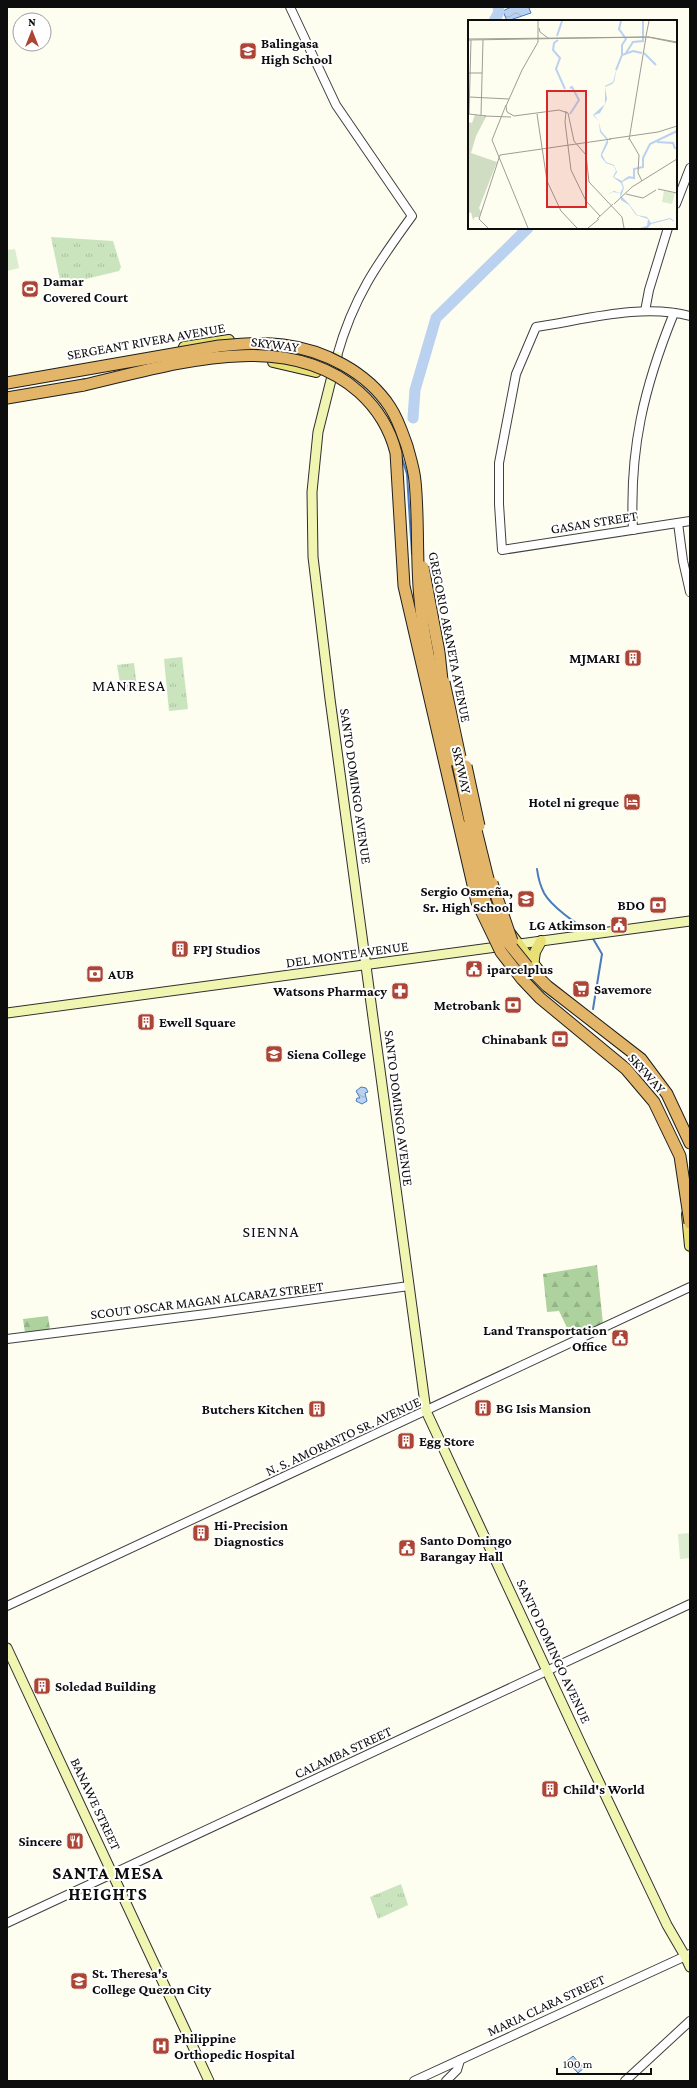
<svg xmlns="http://www.w3.org/2000/svg" width="697" height="2088" viewBox="0 0 697 2088" font-family="'Crimson Pro',serif">
<style>
.grass{fill:url(#grass-tufts)}
.forest{fill:url(#forest-firs)}
.pitch{fill:#dcecce}
.water{fill:url(#water-waves);stroke:#4a7bbd}
.lines{fill:none;stroke-linecap:round;stroke-linejoin:round}
.stream{stroke:#4a7bbd;stroke-width:2}
.river{stroke:#bad2ef;stroke-width:11}
.tertiary-casing{stroke:#404040;stroke-width:10}
.secondary-casing{stroke:#2f2f2f;stroke-width:11}
.primary-casing{stroke:#1e1e1e;stroke-width:12}
.motorway-casing{stroke:#1e1e1e;stroke-width:13}
.tertiary{stroke:#fff;stroke-width:8}
.secondary{stroke:#f1f5b2;stroke-width:9}
.primary{stroke:#e8e075;stroke-width:10}
.motorway{stroke:#e3b568;stroke-width:11}
.motorway-bridge-casing{stroke:#1e1e1e;stroke-width:13;stroke-linecap:butt}
.motorway-bridge{stroke:#e3b568;stroke-width:11}
.labels{text-anchor:middle;dominant-baseline:central;stroke-width:4;stroke-linejoin:round;paint-order:stroke}
.poi-label{font-size:14px;font-weight:bold;fill:#0d0d0d;stroke:#fff;text-anchor:start}
.street-label{font-size:14px;fill:#0d0d0d;stroke:#fff}
.quarter-label{font-size:16px;letter-spacing:1px;fill:#0d0d0d;stroke:#fff}
.district-label{font-size:18px;font-weight:bold;letter-spacing:1px;fill:#0d0d0d;stroke:#fff}
.inset-river{fill:none;stroke:#bad2ef;stroke-width:2}
.inset-road{fill:none;stroke:#9d9d95;stroke-width:1}
.view{fill:#d62828;fill-opacity:0.15;stroke:#d62828;stroke-width:2}
.inset-edge{fill:none;stroke:#0d0d0d;stroke-width:2}
</style>
<defs>
<pattern id="grass-tufts" width="24" height="20" patternUnits="userSpaceOnUse"><rect width="24" height="20" fill="#cae4bd"/><path d="M3 7l-1-3M5 7V3M7 7l1-3M15 17l-1-3M17 17v-4M19 17l1-3" fill="none" stroke="#acc2a1"/></pattern>
<pattern id="forest-firs" width="22" height="20" patternUnits="userSpaceOnUse"><rect width="22" height="20" fill="#add29e"/><path d="M5 1l3.5 6h-7zM16 11l3.5 6h-7z" fill="#94b387"/></pattern>
<pattern id="water-waves" width="16" height="10" patternUnits="userSpaceOnUse"><rect width="16" height="10" fill="#bad2ef"/><path d="M0 5q4-4 8 0t8 0" fill="none" stroke="#9fb3cc"/></pattern>
</defs>
<rect width="100%" height="100%" fill="#fdfdf0"/>
<g class="grass">
<path d="M51 237 113 241 121 267 119 271 61 285Z"/>
<path d="M182 657 188 709 169 711 164 659Z"/>
<path d="M134 663 137 687 121 689 117 665Z"/>
<path d="M401 1884 408 1905 378 1919 370 1897Z"/>
</g>
<g class="forest">
<path d="M597 1265 603 1324 571 1336 559 1311 547 1312 543 1274Z"/>
<path d="M48 1316 50 1330 25 1333 23 1319Z"/>
</g>
<g class="pitch">
<path d="M15 249 19 268 7 271V250Z"/>
<path d="M690 1533V1558L680 1559 678 1534Z"/>
</g>
<g class="water">
<path d="M511 7H530L529 8 531 13 507 21 503 11Z"/>
<path d="M361 1087 366 1088 368 1092 365 1093 367 1101 362 1104 356 1101 357 1098H360L356 1091Z"/>
<path d="M573 2056 584 2068 578 2073 567 2061Z"/>
</g>
<g class="lines">
<g class="stream">
<path d="M401 455 407 474 412 554"/>
<path d="M537 869C538 877 540 885 544 893 551 906 576 924 589 931"/>
<path d="M592 937 602 954 593 1009"/>
</g>
<g class="river">
<path d="M494 21 499 12 498 7"/>
<path d="M413 418 415 390 436 318 528 228"/>
</g>
<defs>
<g id="tertiary">
<path d="M290 7 336 105 412 216C377 264 353 298 337 356"/>
<path d="M676 204 690 168"/>
<path d="M645 311 649 290 668 228"/>
<path d="M690 316C642 303 584 320 536 327L516 374 499 463V504L502 550 690 521"/>
<path d="M678 523 683 561 690 592"/>
<path d="M633 530C629 449 644 387 674 313"/>
<path d="M7 1339 206 1314 409 1286"/>
<path d="M7 1606 690 1287"/>
<path d="M7 1923 690 1604"/>
<path d="M414 2081 690 1954"/>
<path d="M446 2081 457 2070 460 2060"/>
<path d="M625 2081 690 2021"/>
</g>
<g id="secondary">
<path d="M337 356 318 432 312 492 313 557 330 699 426 1411 581 1744 667 1925 685 1956 690 1967"/>
<path d="M7 1013 690 921"/>
<path d="M7 1648 209 2081"/>
</g>
<g id="primary">
<path d="M184 347 229 340"/>
<path d="M273 362 316 372"/>
<path d="M510 933 540 972"/>
<path d="M533 966 535 952 541 941"/>
<path d="M687 1214 690 1246"/>
</g>
<g id="motorway">
<path d="M7 398 84 385"/>
<path d="M527 966 547 986 641 1059 667 1094 690 1143"/>
</g>
</defs>
<use href="#tertiary" class="tertiary-casing"/>
<use href="#secondary" class="secondary-casing"/>
<use href="#primary" class="primary-casing"/>
<use href="#motorway" class="motorway-casing"/>
<use href="#tertiary" class="tertiary"/>
<use href="#secondary" class="secondary"/>
<use href="#primary" class="primary"/>
<use href="#motorway" class="motorway"/>
<defs>
<g id="motorway-bridge">
<path d="M7 383 219 346C240 344 262 342 283 345 324 350 367 372 390 407 398 419 402 432 407 446 410 457 414 469 415 481 419 520 416 560 420 599 424 650 441 708 451 760"/>
<path d="M84 385C168 366 285 326 359 392 378 409 390 429 396 453L404 586 477 902 501 952 522 979 540 998 626 1069 654 1102 680 1156 690 1223"/>
<path d="M423 567 439 652 443 690"/>
<path d="M444 682 460 757"/>
<path d="M455 750 473 835"/>
<path d="M466 766 479 826"/>
<path d="M475 826 491 891"/>
<path d="M466 827 486 905 506 940 527 966"/>
<path d="M492 883 512 941"/>
</g>
</defs>
<use href="#motorway-bridge" class="motorway-bridge-casing"/>
<use href="#motorway-bridge" class="motorway-bridge"/>
</g>
<defs>
<symbol id="school-square" viewBox="-11 -11 22 22"><rect x="-9" y="-9" width="18" height="18" rx="4" fill="#ac4536" stroke="#fff"/><path d="M0-5L7-2L0 1L-7-2ZM-4 1L0 2.5L4 1V4Q0 6-4 4Z" fill="#fff"/></symbol>
<symbol id="stadium-square" viewBox="-11 -11 22 22"><rect x="-9" y="-9" width="18" height="18" rx="4" fill="#ac4536" stroke="#fff"/><path d="M0-5a6.5 5 0 1 0 0 10a6.5 5 0 1 0 0-10ZM-3.5-1.8h7v3.6h-7Z" fill="#fff"/></symbol>
<symbol id="building-square" viewBox="-11 -11 22 22"><rect x="-9" y="-9" width="18" height="18" rx="4" fill="#ac4536" stroke="#fff"/><path d="M-4-6H4V6H1V3H-1V6H-4ZM-2.5-4.3h1.7v1.8h-1.7ZM.8-4.3h1.7v1.8H.8ZM-2.5-1h1.7V.8h-1.7ZM.8-1h1.7V.8H.8Z" fill="#fff"/></symbol>
<symbol id="hotel-square" viewBox="-11 -11 22 22"><rect x="-9" y="-9" width="18" height="18" rx="4" fill="#ac4536" stroke="#fff"/><path d="M-6-4.5h1.5V1H6V5H4.5V3h-9V5H-6ZM-4 0a1.8 1.8 0 1 1 3.6 0ZM.5 0V-2.5h3Q6-2.5 6 0Z" fill="#fff"/></symbol>
<symbol id="bank-square" viewBox="-11 -11 22 22"><rect x="-9" y="-9" width="18" height="18" rx="4" fill="#ac4536" stroke="#fff"/><path d="M-6-4H6V4H-6ZM0-2.3a2.3 2.3 0 1 0 0 4.6a2.3 2.3 0 1 0 0-4.6Z" fill="#fff"/></symbol>
<symbol id="civic-square" viewBox="-11 -11 22 22"><rect x="-9" y="-9" width="18" height="18" rx="4" fill="#ac4536" stroke="#fff"/><path d="M-.6-6.5H3V-4.5H.6V-3L4-1V1h2V6H-6V1h2V-1L-.6-3ZM-1.2 2.5V6h2.4V2.5Z" fill="#fff"/></symbol>
<symbol id="supermarket-square" viewBox="-11 -11 22 22"><rect x="-9" y="-9" width="18" height="18" rx="4" fill="#ac4536" stroke="#fff"/><path d="M-6-5.5h2.5l.6 2H6L4.5 2H-2.5L-4.4-4H-6ZM-1.5 3.2a1.3 1.3 0 1 0 .1 0ZM3 3.2a1.3 1.3 0 1 0 .1 0Z" fill="#fff"/></symbol>
<symbol id="pharmacy-square" viewBox="-11 -11 22 22"><rect x="-9" y="-9" width="18" height="18" rx="4" fill="#ac4536" stroke="#fff"/><path d="M-2-6h4v4h4v4h-4v4h-4v-4h-4v-4h4Z" fill="#fff"/></symbol>
<symbol id="university-square" viewBox="-11 -11 22 22"><rect x="-9" y="-9" width="18" height="18" rx="4" fill="#ac4536" stroke="#fff"/><path d="M0-5L7-2L0 1L-7-2ZM-4 1L0 2.5L4 1V4Q0 6-4 4Z" fill="#fff"/></symbol>
<symbol id="restaurant-square" viewBox="-11 -11 22 22"><rect x="-9" y="-9" width="18" height="18" rx="4" fill="#ac4536" stroke="#fff"/><path d="M-5-6h1v4h1v-4h1v4h1v-4h1v5L-1.5 .5V6h-2V.5L-5-1ZM5-6V6H3V1.5H1.5Q1.5-4 5-6Z" fill="#fff"/></symbol>
<symbol id="hospital-square" viewBox="-11 -11 22 22"><rect x="-9" y="-9" width="18" height="18" rx="4" fill="#ac4536" stroke="#fff"/><path d="M-5-5h3v3.5h4V-5h3V5h-3V1.5h-4V5h-3Z" fill="#fff"/></symbol>
</defs>
<g fill-rule="evenodd">
<use href="#school-square" x="238" y="41" width="20" height="20"/>
<use href="#stadium-square" x="20" y="279" width="20" height="20"/>
<use href="#building-square" x="623" y="648" width="20" height="20"/>
<use href="#hotel-square" x="622" y="792" width="20" height="20"/>
<use href="#school-square" x="516" y="889" width="20" height="20"/>
<use href="#bank-square" x="648" y="895" width="20" height="20"/>
<use href="#civic-square" x="609" y="915" width="20" height="20"/>
<use href="#building-square" x="170" y="939" width="20" height="20"/>
<use href="#civic-square" x="464" y="959" width="20" height="20"/>
<use href="#bank-square" x="85" y="964" width="20" height="20"/>
<use href="#supermarket-square" x="571" y="979" width="20" height="20"/>
<use href="#pharmacy-square" x="390" y="981" width="20" height="20"/>
<use href="#bank-square" x="503" y="995" width="20" height="20"/>
<use href="#building-square" x="136" y="1012" width="20" height="20"/>
<use href="#bank-square" x="550" y="1029" width="20" height="20"/>
<use href="#university-square" x="264" y="1044" width="20" height="20"/>
<use href="#civic-square" x="610" y="1328" width="20" height="20"/>
<use href="#building-square" x="473" y="1398" width="20" height="20"/>
<use href="#building-square" x="307" y="1399" width="20" height="20"/>
<use href="#building-square" x="396" y="1431" width="20" height="20"/>
<use href="#building-square" x="191" y="1523" width="20" height="20"/>
<use href="#civic-square" x="397" y="1538" width="20" height="20"/>
<use href="#building-square" x="32" y="1676" width="20" height="20"/>
<use href="#building-square" x="540" y="1779" width="20" height="20"/>
<use href="#restaurant-square" x="65" y="1831" width="20" height="20"/>
<use href="#school-square" x="69" y="1971" width="20" height="20"/>
<use href="#hospital-square" x="151" y="2036" width="20" height="20"/>
</g>
<g class="labels">
<g class="poi-label">
<text x="261" y="43">Balingasa<tspan x="261" dy="16">High School</tspan></text>
<text x="43" y="281">Damar<tspan x="43" dy="16">Covered Court</tspan></text>
<text x="620" y="658" text-anchor="end">MJMARI</text>
<text x="619" y="802" text-anchor="end">Hotel ni greque</text>
<text x="513" y="891" text-anchor="end">Sergio Osmeña,<tspan x="513" dy="16">Sr. High School</tspan></text>
<text x="645" y="905" text-anchor="end">BDO</text>
<text x="606" y="925" text-anchor="end">LG Atkimson</text>
<text x="193" y="949">FPJ Studios</text>
<text x="487" y="969">iparcelplus</text>
<text x="108" y="974">AUB</text>
<text x="594" y="989">Savemore</text>
<text x="387" y="991" text-anchor="end">Watsons Pharmacy</text>
<text x="500" y="1005" text-anchor="end">Metrobank</text>
<text x="159" y="1022">Ewell Square</text>
<text x="547" y="1039" text-anchor="end">Chinabank</text>
<text x="287" y="1054">Siena College</text>
<text x="607" y="1330" text-anchor="end">Land Transportation<tspan x="607" dy="16">Office</tspan></text>
<text x="496" y="1408">BG Isis Mansion</text>
<text x="304" y="1409" text-anchor="end">Butchers Kitchen</text>
<text x="419" y="1441">Egg Store</text>
<text x="214" y="1525">Hi-Precision<tspan x="214" dy="16">Diagnostics</tspan></text>
<text x="420" y="1540">Santo Domingo<tspan x="420" dy="16">Barangay Hall</tspan></text>
<text x="55" y="1686">Soledad Building</text>
<text x="563" y="1789">Child's World</text>
<text x="62" y="1841" text-anchor="end">Sincere</text>
<text x="92" y="1973">St. Theresa's<tspan x="92" dy="16">College Quezon City</tspan></text>
<text x="174" y="2038">Philippine<tspan x="174" dy="16">Orthopedic Hospital</tspan></text>
</g>
<g class="street-label">
<text transform="translate(146 341) rotate(-10)">SERGEANT RIVERA AVENUE</text>
<text transform="translate(275 344) rotate(7)">SKYWAY</text>
<text transform="translate(594 522) rotate(-9)">GASAN STREET</text>
<text transform="translate(450 637) rotate(79)">GREGORIO ARANETA AVENUE</text>
<text transform="translate(462 770) rotate(77)">SKYWAY</text>
<text transform="translate(356 786) rotate(82)">SANTO DOMINGO AVENUE</text>
<text transform="translate(347 954) rotate(-8)">DEL MONTE AVENUE</text>
<text transform="translate(647 1073) rotate(48)">SKYWAY</text>
<text transform="translate(399 1108) rotate(83)">SANTO DOMINGO AVENUE</text>
<text transform="translate(207 1300) rotate(-7)">SCOUT OSCAR MAGAN ALCARAZ STREET</text>
<text transform="translate(343 1436) rotate(-25)">N. S. AMORANTO SR. AVENUE</text>
<text transform="translate(554 1651) rotate(65)">SANTO DOMINGO AVENUE</text>
<text transform="translate(343 1752) rotate(-25)">CALAMBA STREET</text>
<text transform="translate(96 1804) rotate(65)">BANAWE STREET</text>
<text transform="translate(546 2005) rotate(-25)">MARIA CLARA STREET</text>
</g>
<g class="quarter-label">
<text x="129" y="685">MANRESA</text>
<text x="271" y="1231">SIENNA</text>
</g>
<g class="district-label">
<text x="108" y="1873">SANTA MESA<tspan x="108" dy="21">HEIGHTS</tspan></text>
</g>
</g>
<g transform="translate(468 20)">
<rect width="209" height="209" fill="#fdfdf0"/>
<path d="M7 95 18 97 8 116 3 133 29 142 11 188 13 192 11 197H7L5 200 3 192 0 194V102L4 103Z" fill="#d0ddc3"/>
<path d="M196 171 207 173 204 184 194 182Z" fill="#dcecce"/>
<path d="M149 47 146 62 144 64 137 67 139 79 137 84 132 93 126 95 131 102 133 111 140 119V123L134 135 138 142 146 145 149 152 146 157 154 161 159 157 162 158 154 162 156 168 153 176 161 184 169 195 179 197 183 203 202 198 205 200 206 202 202 199 183 204 180 208H172L179 206 180 199 168 195 161 185 153 180 152 173 145 172 136 176 146 171 152 173 155 168 153 163 145 157 148 151 146 146 138 143 133 137V134L139 120 132 112 131 102 125 95 137 84V66L145 62Z" fill="#bad2ef"/>
<path class="inset-river" d="M153 1 151 9 158 19 154 25V35M89 16 94 1M90 20 86 23 85 30 92 38 88 49 97 69M158 33 165 22 175 21V1M176 33 188 45M148 50 154 35 165 31 174 33M102 68 104 67 111 80 102 94M189 122 205 123 207 129M160 157 166 158V149L175 147V138L182 124 209 111"/>
<path class="inset-road" d="M70 1V22L54 50 38 86 39 92 46 96 91 90 100 93 106 121 118 135 121 162 154 197 156 208M71 8 72 12 80 18M178 16 181 1M0 19 181 17 209 22M0 20 180 17 209 23M1 53H14M1 77 41 79M38 85 24 120 60 208M98 91 97 102 103 150 118 181 132 196M1 94 3 20M1 94 18 96M69 94 79 161 93 191 109 208M13 95 15 20M16 96 43 97M161 118 171 135 170 153 174 161M141 119 190 112 209 106M161 120 178 17M190 169 209 173M158 174 175 178 188 170M146 184 164 167 209 139M11 199 32 135 143 119M11 199 20 208M129 199 145 184M120 208 131 199"/>
<path class="view" d="M79 71H118V187H79Z"/>
<rect width="209" height="209" class="inset-edge"/>
</g>
<rect width="697" height="2088" fill="none" stroke="#0d0d0d" stroke-width="16"/>
<g transform="translate(32 32)"><circle r="19" fill="#ffffff" stroke="#9e9e9e"/>
<path d="M0-3L7 15L0 10L-7 15Z" fill="#ac4536"/>
<text y="-6" font-size="11" font-weight="bold" text-anchor="middle" fill="#0d0d0d">N</text>
</g>
<path d="M557 2068v6h94v-6" fill="none" stroke="#0d0d0d" stroke-width="2"/>
<text x="563" y="2068" font-size="12" fill="#0d0d0d" stroke="#ffffff" stroke-width="3" paint-order="stroke">100 m</text>
</svg>
